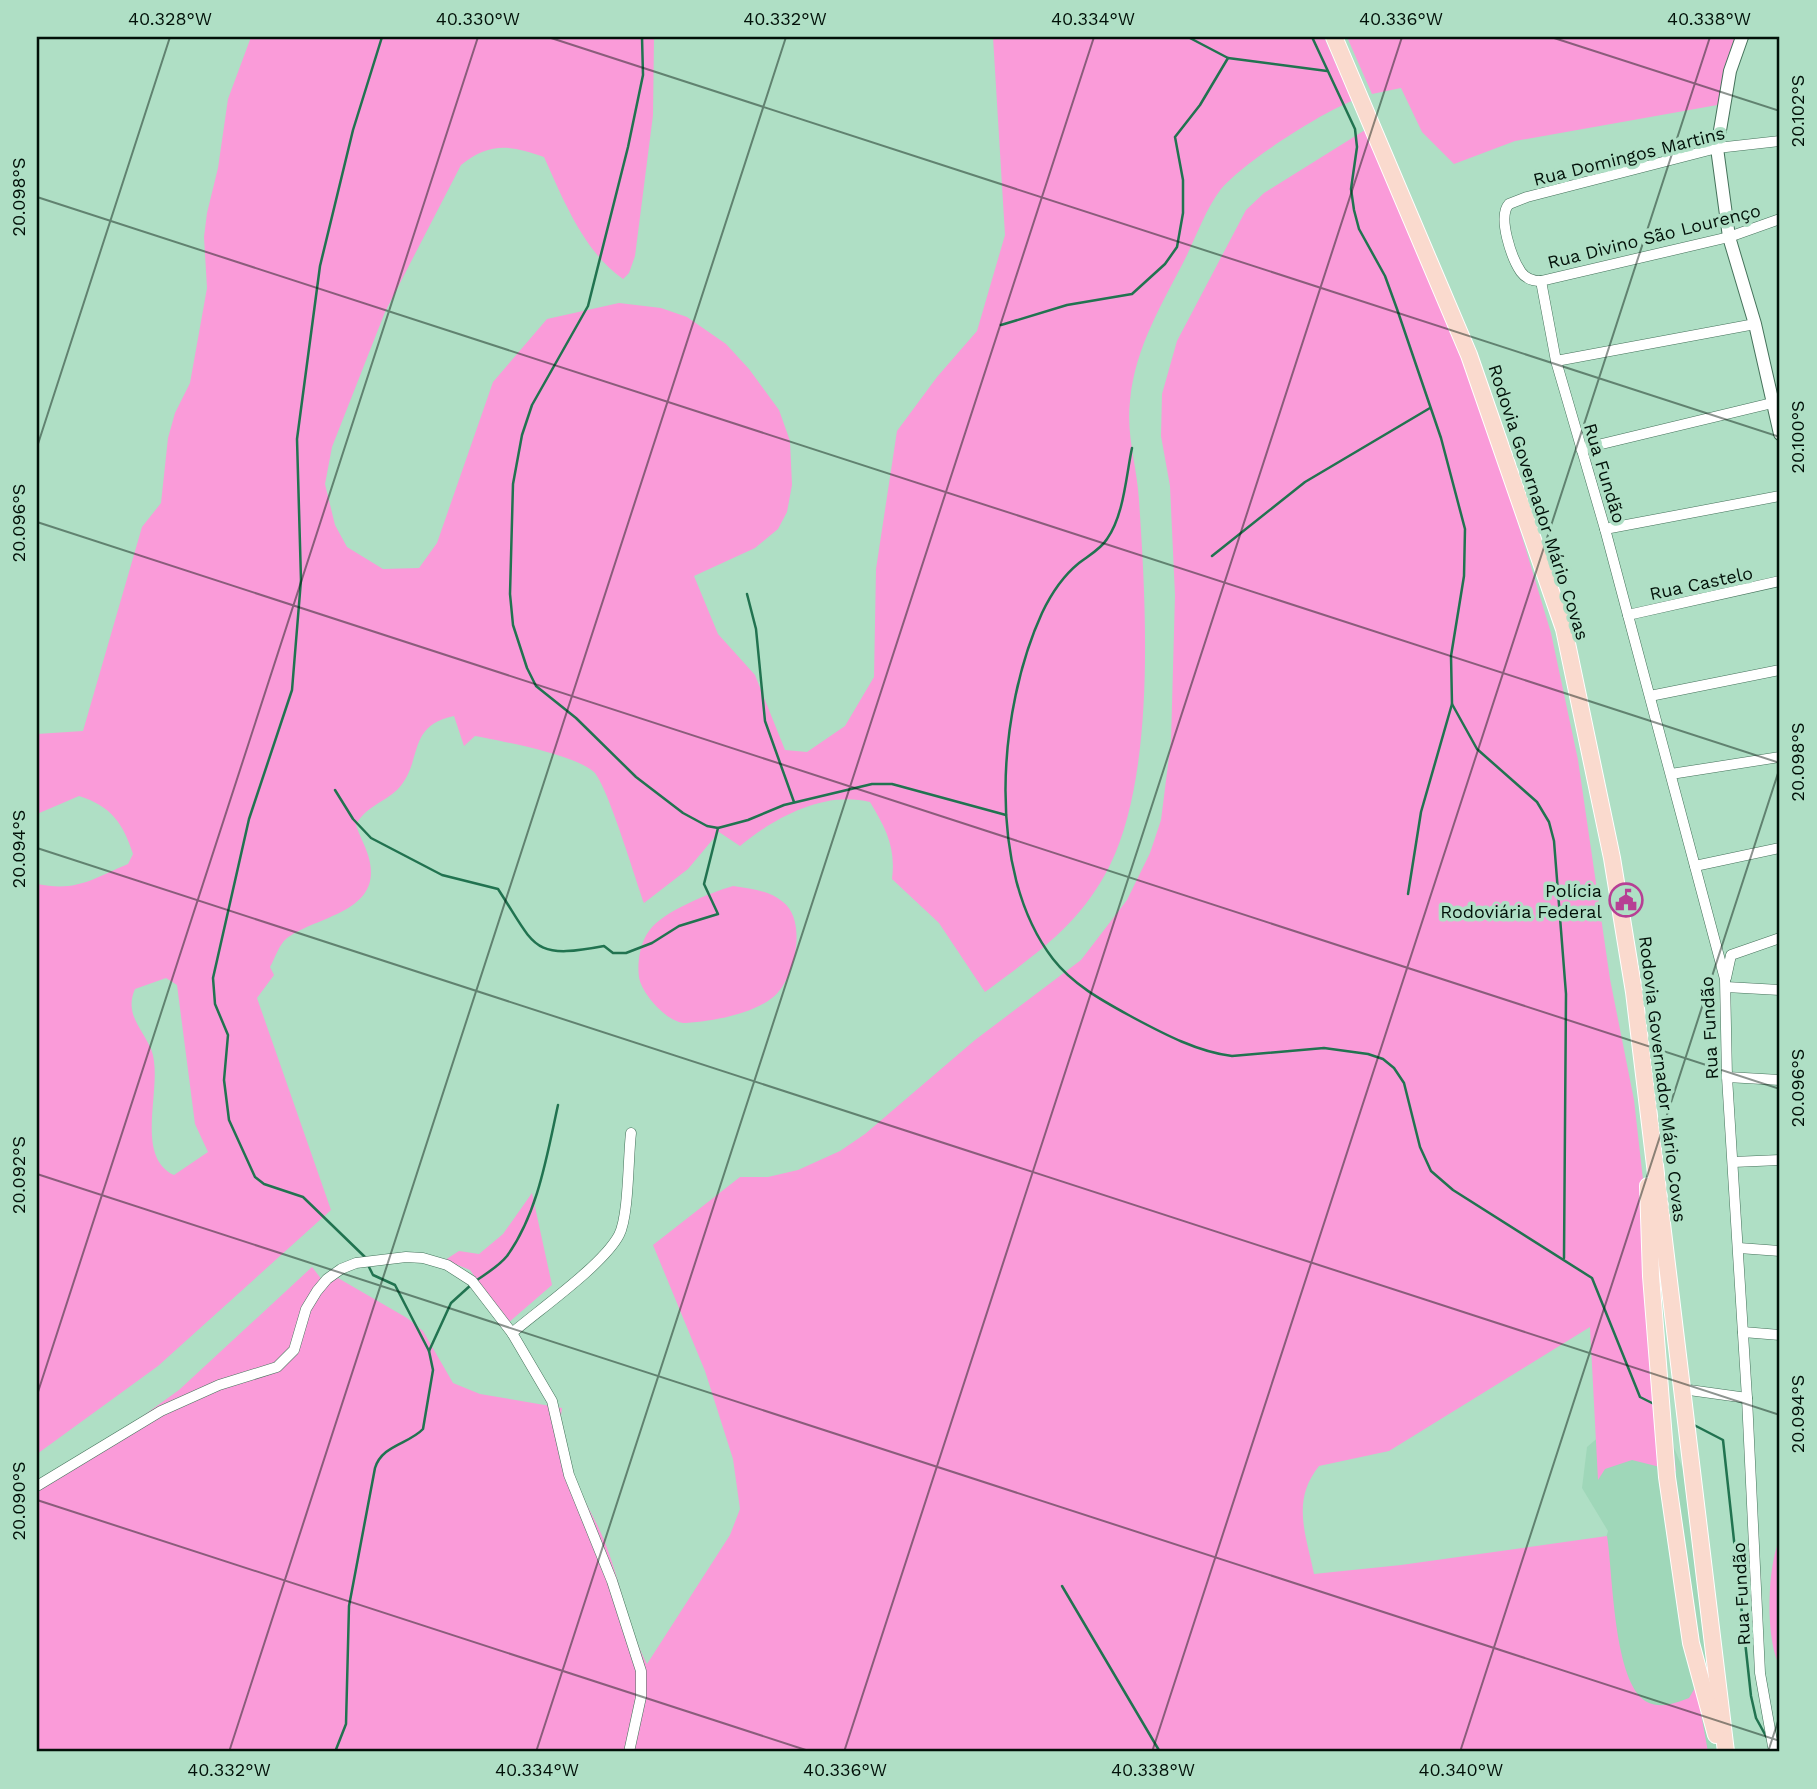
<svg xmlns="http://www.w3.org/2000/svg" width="1817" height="1789" viewBox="0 0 1817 1789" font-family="'Work Sans',sans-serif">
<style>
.built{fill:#9fd7b9}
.green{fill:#fa9bd9;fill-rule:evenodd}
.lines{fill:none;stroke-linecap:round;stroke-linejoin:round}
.stream{stroke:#217350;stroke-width:2.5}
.minor-casing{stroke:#45725b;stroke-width:11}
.tertiary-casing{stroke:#45725b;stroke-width:14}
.primary-casing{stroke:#fff;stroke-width:18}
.minor{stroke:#fff;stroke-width:10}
.tertiary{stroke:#fff;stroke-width:12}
.primary{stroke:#fadace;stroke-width:16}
.ticks{fill:none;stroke:#021109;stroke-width:2;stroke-opacity:0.45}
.labels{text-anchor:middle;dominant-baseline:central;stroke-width:7;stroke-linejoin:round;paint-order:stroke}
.street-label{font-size:18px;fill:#021109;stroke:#afdfc5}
.poi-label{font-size:18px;fill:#021109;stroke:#afdfc5;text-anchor:end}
.neatline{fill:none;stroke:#021109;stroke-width:2.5}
.ticks-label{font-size:18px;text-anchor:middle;fill:#021109}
</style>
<rect width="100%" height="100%" fill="#afdfc5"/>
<path class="built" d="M1614 1424 1672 1443 1683 1469 1718 1752H1659L1625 1709 1595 1576 1608 1531 1582 1488 1587 1447Z"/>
<g class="green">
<path d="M251 37H654L653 115 635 256 629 273 623 279C584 252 563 199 544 157 510 145 490 142 461 165L385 312 332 447 325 484 335 525 347 547 383 569 419 568 437 543 493 382 547 319 619 303 661 308 687 317 726 344 749 369 779 410 790 441 792 485 787 512 778 529 755 548 694 576 718 634 755 675 785 750 807 752 845 726 874 677 876 569 897 431 937 377 977 331 1005 235 993 37H1324L1352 101C1319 114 1244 162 1221 189 1207 207 1197 234 1187 255 1163 303 1135 346 1130 401 1126 436 1137 466 1139 500 1146 605 1156 771 1110 865 1080 925 1037 953 985 992L939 923 892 879C896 847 886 829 870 802 824 790 774 818 740 846L719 832 688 869 644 903C635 878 608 787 594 772 576 755 501 741 475 736L464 746 454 716C405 726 424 763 397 790 383 803 365 807 356 825 359 835 365 845 368 855 386 913 317 915 286 939 279 945 275 958 270 967L274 975 257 998 331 1210 158 1366 37 1454V884C77 892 92 879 128 864L133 854C123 823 111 806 79 796L37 814V734L83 731 142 527 161 503 168 438 175 413 190 383 207 288 204 237 207 213 218 168 228 99ZM166 978 177 985 195 1124 208 1152 174 1175C132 1155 165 1084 151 1049 142 1028 124 1014 135 989Z"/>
<path d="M1347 37H1745L1723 104 1515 141 1454 164 1422 132 1401 88 1372 94Z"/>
<path d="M1365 130 1453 326 1495 447 1551 633 1578 760 1610 979 1634 1100 1676 1471 1632 1460 1605 1469 1598 1480 1590 1327 1389 1451 1319 1466C1291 1501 1306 1534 1314 1574L1401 1565 1607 1536C1613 1572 1613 1684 1647 1702 1661 1709 1676 1703 1689 1698L1696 1686 1708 1752H37V1492L179 1390 312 1267 326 1285 338 1278 407 1318 423 1331 453 1383 480 1394 562 1408C553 1462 590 1500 607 1548 621 1585 629 1630 647 1664L730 1535 740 1509 733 1459 705 1371 653 1245 740 1177H768L798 1170 840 1151 865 1134 975 1040 1081 960 1127 900 1150 853 1161 820 1171 741 1175 595 1170 486 1161 436 1162 394 1177 341 1246 210 1264 193Z"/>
<path d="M733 886C752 889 768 890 783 902 808 921 795 981 772 998 750 1015 712 1021 686 1023 668 1024 641 993 639 977 637 963 640 943 649 931 663 911 710 893 733 886Z"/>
<path d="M532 1193 552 1285 508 1323 470 1270 445 1260 459 1251 479 1254 503 1234Z"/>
<path d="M1780 1539V1666C1765 1642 1767 1564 1780 1539Z"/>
</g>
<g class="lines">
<g class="stream">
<path d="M642 37 643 75 628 147 588 306 532 405 522 435 513 484 510 594 513 625 527 668 536 686 576 718 636 777 683 813 707 826 718 828 748 820 784 805 872 784H892L1006 815"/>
<path d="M1188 37 1228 58 1327 71"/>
<path d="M1312 37 1355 129 1357 147 1351 189 1354 210 1359 229 1385 276 1397 309 1441 438 1465 529 1464 576 1451 656 1452 704 1477 749 1537 802 1549 822 1554 841 1566 994 1564 1258"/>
<path d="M1001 325 1067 305 1132 294 1165 264 1177 247 1183 213V180L1175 137 1200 105 1228 58"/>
<path d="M1132 448C1126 476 1124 515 1107 539 1101 549 1088 556 1079 563 1063 576 1051 594 1042 613 998 709 985 871 1053 959 1074 986 1105 1002 1134 1018 1164 1034 1198 1052 1232 1056L1324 1048 1368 1054 1383 1059 1394 1068 1404 1083 1420 1147 1431 1171 1453 1190 1592 1278 1640 1397 1654 1404"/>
<path d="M1212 556 1305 482 1430 408"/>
<path d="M747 594 756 629 765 721 794 802"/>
<path d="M335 790 353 819 371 838 442 875 498 889C536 947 531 960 604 946L613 953H626L652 943 679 926 718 914 704 884 718 828"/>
<path d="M1408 894 1421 812 1452 704"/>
<path d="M367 1259 303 1197 264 1184 255 1177 229 1120 224 1080 228 1035 215 1004 213 978 249 819 292 690 301 580 297 439 320 266 353 130 382 37"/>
<path d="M477 1280C487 1273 499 1266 507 1256 538 1213 547 1155 558 1105"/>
<path d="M429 1351 451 1303 472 1284"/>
<path d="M1694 1425 1723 1440 1751 1696 1756 1718 1767 1738"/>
<path d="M1062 1586 1160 1752"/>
<path d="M335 1752 346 1724 349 1606 375 1468C382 1445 409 1444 423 1429L433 1370 429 1351 395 1285 373 1275 368 1265"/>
</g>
<defs>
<g id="minor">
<path d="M1780 141 1717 148 1527 197 1509 204C1497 217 1512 259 1521 272 1526 279 1533 281 1541 281L1729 237 1780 219"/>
<path d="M1541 281 1556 361 1605 529 1725 979 1727 1077 1747 1398 1760 1673 1774 1752"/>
<path d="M1556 361 1755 324"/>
<path d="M1581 449 1780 401"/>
<path d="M1605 529 1780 496"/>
<path d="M1628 615 1780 581"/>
<path d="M1650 696 1780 670"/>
<path d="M1671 774 1780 757"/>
<path d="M1695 866 1780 848"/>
<path d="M1726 978 1731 955 1780 938"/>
<path d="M1726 987 1780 990"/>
<path d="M1727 1077 1780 1080"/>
<path d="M1733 1162 1780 1160"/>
<path d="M1739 1248 1780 1251"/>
<path d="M1743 1332 1780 1335"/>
<path d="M512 1333C540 1309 603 1265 619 1235 629 1216 628 1157 631 1133"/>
<path d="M1682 1389 1747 1398"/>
<path d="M37 1486 161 1411 219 1385 277 1367 294 1350 306 1309 317 1291 327 1279 341 1269 356 1263 406 1257 423 1258 447 1265 472 1281 512 1333 552 1401 569 1475 612 1581 641 1671V1697L629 1752"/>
</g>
<path id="tertiary" d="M1742 37 1730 71 1717 148 1729 237 1755 324 1780 434"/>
<g id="primary">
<path d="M1334 37 1469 355 1564 629 1612 858 1634 992 1726 1752"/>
<path d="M1648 1186 1651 1276 1667 1477 1691 1643 1716 1735"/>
</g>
</defs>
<use href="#minor" class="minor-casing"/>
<use href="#tertiary" class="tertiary-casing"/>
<use href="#primary" class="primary-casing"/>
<use href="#minor" class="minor"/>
<use href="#tertiary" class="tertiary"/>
<use href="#primary" class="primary"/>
</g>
<path class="ticks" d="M548 37 1780 437M1551 37 1780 111M37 197 1780 763M37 447 170 37M37 522 1780 1089M37 848 1780 1415M37 1174 1780 1741M37 1395 478 37M37 1500 812 1752M229 1752 786 37M536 1752 1094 37M844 1752 1402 37M1152 1752 1710 37M1460 1752 1780 767M1768 1752 1780 1715"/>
<defs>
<symbol id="civic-ring" viewBox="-11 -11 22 22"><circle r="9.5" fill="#afdfc5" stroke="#b73f94" stroke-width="1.5"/><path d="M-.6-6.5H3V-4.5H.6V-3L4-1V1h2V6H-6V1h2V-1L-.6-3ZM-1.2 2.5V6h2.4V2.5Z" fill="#b73f94"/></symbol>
</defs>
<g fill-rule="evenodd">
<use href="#civic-ring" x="1607" y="881" width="38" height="38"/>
</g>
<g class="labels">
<g class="street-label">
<text transform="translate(1629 156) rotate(-14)">Rua Domingos Martins</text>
<text transform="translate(1654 236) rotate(-14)">Rua Divino São Lourenço</text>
<text transform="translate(1605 473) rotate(73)">Rua Fundão</text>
<text transform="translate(1539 502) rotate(72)">Rodovia Governador Mário Covas</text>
<text transform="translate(1701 583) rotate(-12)">Rua Castelo</text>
<text transform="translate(1709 1028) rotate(-93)">Rua Fundão</text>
<text transform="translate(1663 1079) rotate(83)">Rodovia Governador Mário Covas</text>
<text transform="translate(1741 1594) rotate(-93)">Rua Fundão</text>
</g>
<g class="poi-label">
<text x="1602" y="890">Polícia<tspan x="1602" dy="21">Rodoviária Federal</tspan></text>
</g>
</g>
<rect width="1817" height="1789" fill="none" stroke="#afdfc5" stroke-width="77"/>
<rect x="38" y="38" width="1740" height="1712" class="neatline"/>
<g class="ticks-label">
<text x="170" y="25">40.328°W</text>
<text x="478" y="25">40.330°W</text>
<text x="785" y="25">40.332°W</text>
<text x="1093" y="25">40.334°W</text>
<text x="1401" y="25">40.336°W</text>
<text x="1709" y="25">40.338°W</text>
<text transform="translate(1798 111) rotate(-90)" y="6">20.102°S</text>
<text transform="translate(19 197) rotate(-90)" y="6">20.098°S</text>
<text transform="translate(1798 437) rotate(-90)" y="6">20.100°S</text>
<text transform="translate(19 523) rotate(-90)" y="6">20.096°S</text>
<text transform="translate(1798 762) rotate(-90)" y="6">20.098°S</text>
<text transform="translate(19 849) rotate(-90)" y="6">20.094°S</text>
<text transform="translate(1798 1088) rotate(-90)" y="6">20.096°S</text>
<text transform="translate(19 1175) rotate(-90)" y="6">20.092°S</text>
<text transform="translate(1798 1414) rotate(-90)" y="6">20.094°S</text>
<text transform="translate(19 1501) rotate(-90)" y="6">20.090°S</text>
<text x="229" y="1776">40.332°W</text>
<text x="537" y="1776">40.334°W</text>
<text x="845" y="1776">40.336°W</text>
<text x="1153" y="1776">40.338°W</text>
<text x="1461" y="1776">40.340°W</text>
</g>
</svg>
